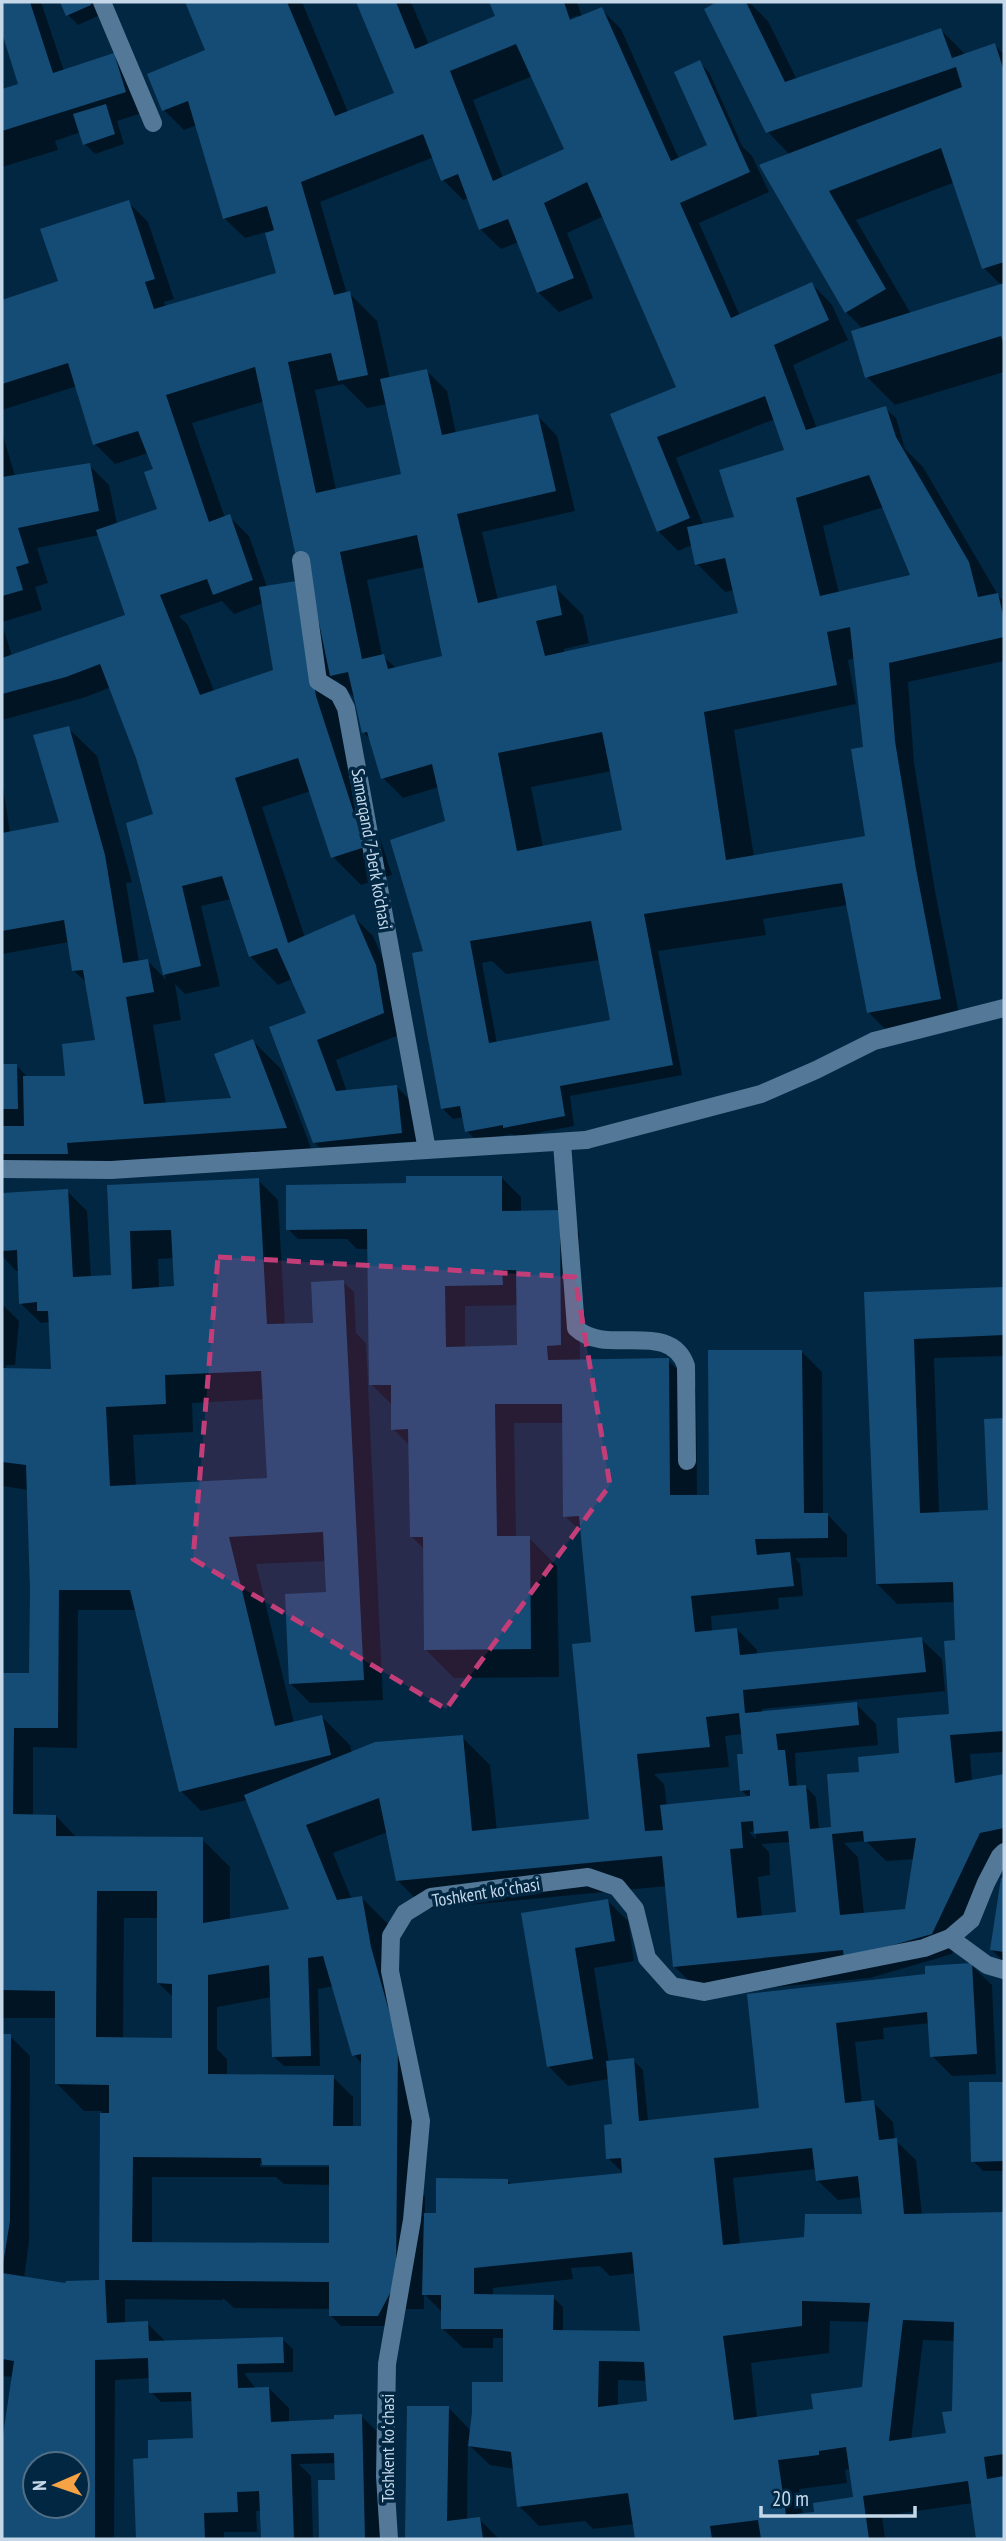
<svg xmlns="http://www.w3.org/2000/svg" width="1006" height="2541" viewBox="0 0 1006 2541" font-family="'PT Sans Narrow',sans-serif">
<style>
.shadow{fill:#0007;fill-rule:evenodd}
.building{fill:#144c76;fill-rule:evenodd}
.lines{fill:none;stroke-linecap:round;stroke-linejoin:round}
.lane{stroke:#537898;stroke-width:18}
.street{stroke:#537898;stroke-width:18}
.marked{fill:#c33e78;fill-opacity:0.2;stroke:#c33e78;stroke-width:5;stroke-dasharray:14 9;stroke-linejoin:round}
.labels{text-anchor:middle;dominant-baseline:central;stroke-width:7;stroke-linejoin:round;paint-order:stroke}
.street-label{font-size:18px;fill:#c5d8ea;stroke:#022742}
</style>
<rect width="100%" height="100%" fill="#022742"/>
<g class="shadow">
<path d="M2 2H41L64 71 114 55 134 75 145 112 117 121 124 144 95 154 85 144 81 132 55 141 58 150 2 167V90L18 86 22 90 2 27Z"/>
<path d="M62 2H94L100 15 78 25 68 15Z"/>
<path d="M187 2H302L348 112 396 94 358 2H411L429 45 497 17 491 2H577L582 17 601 9 621 29 679 159 710 146 699 62 709 72 742 146 752 156 769 192 699 223 740 316 812 284 832 305 848 340 793 365 817 429 885 408 896 418 905 449 923 467 998 595 1004 601V661L908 682 914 763 935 891 960 1019 889 1033 868 1012 848 905 763 919 766 935 658 951 682 1075 570 1096 574 1126 515 1137 512 1134 477 1141 467 1131 464 1117 453 1119 443 1109 426 952 447 822 439 787 403 798 383 778 371 740 363 732 356 699 335 679 343 726 392 875 361 885 333 857 311 791 262 807 305 938 353 916 373 936 395 986 404 1033 336 1060 347 1092 397 1087 417 1107 422 1153 334 1162 314 1142 308 1014 292 979 278 985 250 956 231 899 201 906 220 986 185 994 175 984 181 1020 153 1025 166 1104 234 1099 253 1041 281 1069 314 1156 142 1168 134 1160 87 1163 2 1173V1066H17L28 1078 67 1077 98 1045 88 984 74 971 69 942 2 954V780L10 833 61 824 68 728 97 756 132 882 126 883 139 962 148 961 166 980 128 824 155 815 138 757 111 687 86 697 2 720V624L12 656 131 624 99 535 37 548 48 583 35 587 42 610 2 622V432L15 476 89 465 109 485 117 524 159 510 155 470 148 453 115 464 95 444 77 386 2 410V302L60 282 128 202 148 222 174 299 164 302 166 308 278 274 266 232 245 238 224 218 197 125 184 130 164 110 149 75 207 51ZM578 15 579 18 553 26ZM533 76 566 150 503 178 473 100ZM434 157 443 180 463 200 469 198 480 229 501 249 519 242 538 292 559 312 593 298 567 233 604 216 678 388 612 415 658 531 678 551 692 545 697 564 725 592 734 590 740 614 565 654 564 649 589 643 583 615 555 587 498 600 482 532 575 511 557 436 537 415 456 434 447 391 427 371 390 379 377 321 349 293 347 294 320 202ZM343 384 367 408 387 404 405 475 336 490 315 390ZM265 401 298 556 296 582 267 587 249 536 229 516 225 518 192 423ZM775 419 786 452 737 518 703 525 676 458ZM884 507 912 577 839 593 823 526ZM425 567 444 657 397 669 382 655 367 580ZM222 601 234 614 263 603 275 671 214 691 188 625 179 616ZM855 658 865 748 867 838 754 857 734 730 856 704 848 660ZM612 771 624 831 543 847 531 787ZM600 960 612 1021 497 1044 482 963 492 961 506 974Z"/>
<path d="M721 2H749L768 21 797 80 941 30 966 55 995 45 1004 55V372L895 405 867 377 863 329 846 312 790 155 767 131 706 9ZM955 182 984 268 1002 286 911 314 856 220Z"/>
<path d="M501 1177 521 1197V1212H559L579 1232 580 1361 668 1360 696 1388 697 1496H711L801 1351 822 1372 823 1514H827L847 1535V1557L795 1558 800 1564 803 1596 778 1598 779 1609 711 1616 712 1632 737 1629 757 1650V1655L921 1639 942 1659 945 1691 762 1709V1713L856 1704 876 1724 878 1745 795 1753 797 1788 806 1787 816 1797 819 1830 830 1829 861 1773 901 1755 951 1716 957 1642 955 1602 897 1604 877 1584 865 1294 1004 1289V1356L934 1358 939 1514 990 1512 986 1421 1004 1419V1752L970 1754 972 1782 1004 1775V1852L1000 1853 952 1954 870 1978 702 1994 674 1966 667 1886 426 1909 398 1881 388 1832 333 1853 352 1900 362 1898 390 1926 418 2065 417 2188 425 2196V2215H438L507 2180 512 2186 624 2174 608 2158 616 2125 609 2079 568 2086 548 2066 523 1915 608 1901 628 1921 634 1961 594 1968 609 2063 633 2060 643 2070 648 2121 761 2109 748 1996 925 1976 971 1965 992 1985 996 2074 952 2076 932 2056 930 2023 883 2028 884 2039 855 2042 862 2103 873 2102 893 2122 895 2140 916 2160 922 2215 1004 2213V2539H978L973 2503 882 2516 885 2539H636L634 2524 593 2529 585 2521 539 2526 519 2506 515 2469 490 2465 468 2444 467 2521 479 2519 499 2539H408L409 2408H449L471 2431 504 2384 505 2338H493V2348H463L442 2328 443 2313 424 2294V2309H397L389 2326H341L330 2315 331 2309 234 2308 223 2298V2300L125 2299V2324L147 2323 167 2343 282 2339 293 2349V2372L244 2373 256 2389 269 2388 289 2408V2423L336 2421 361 2416 382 2436 384 2539H321L320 2482 337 2481V2463L299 2464 311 2476 313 2539H263L262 2511H256L257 2532H224V2539H137L135 2461 150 2460 195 2440 194 2401 161 2402 151 2392V2378L115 2380 114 2539H2V2453L13 2377 2 2376V2036H10L30 2056 29 2242 24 2278 66 2285 101 2282 102 2111H84L56 2083V2018H2V1675H31V1538L29 1490 2 1486V1304L19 1321 15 1365H6L5 1370H53L50 1322 41 1323 20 1303 19 1271H16L2 1256V1195L67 1191 87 1211 91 1278 113 1280 109 1187 258 1180 278 1200 285 1326 315 1324 343 1282 354 1292 356 1333 366 1343 383 1700 310 1703 290 1683 328 1594 326 1561 256 1564 294 1723 322 1717 350 1745 352 1753 462 1737 490 1765 497 1831 591 1821 593 1643 582 1526H575L565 1516 564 1423H514L516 1538H529L557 1566 559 1677 454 1678 426 1650 424 1549 411 1536 410 1446 393 1429 391 1404 368 1381H371L369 1249H357L347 1239H298L288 1229 408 1185ZM175 1258 176 1288 159 1289 158 1259ZM518 1305 519 1347 465 1348V1306ZM265 1399 269 1480 136 1487 133 1435 193 1432 192 1403ZM78 1610H137L181 1791 201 1811 247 1800 291 1910 230 1920V1867L202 1839 77 1838 56 1816H33V1747L77 1748ZM743 1734 747 1755 742 1791 749 1797 667 1806 664 1784 654 1774 729 1767 725 1736ZM755 1831 756 1839 749 1832ZM866 1841 886 1861 915 1859 906 1911 864 1915 858 1857 844 1843ZM791 1842 798 1914 762 1917 758 1877 770 1875 769 1852 761 1844ZM124 1918H158V1983L174 1998V2039H123ZM334 1986 354 2055 362 2064V2128H353V2097L333 2077 227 2076V2059L217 2049V2007L272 1997 273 2056 284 2066H320L318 1989ZM260 2163 330 2164V2167H260ZM816 2169 817 2180 838 2200 862 2197 864 2216 806 2238 740 2245 733 2178ZM152 2177H276L284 2184 330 2185V2244H152ZM600 2266 610 2276 636 2273 642 2333 563 2332V2307L553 2297 493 2296V2288L573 2279 571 2268ZM830 2321 870 2322 863 2389 815 2411 757 2418 751 2363 829 2353ZM923 2340 955 2341 953 2413 948 2435 911 2440ZM618 2380 647 2381 652 2403 618 2407ZM35 2464H77V2506H35ZM850 2469 855 2499 814 2514 803 2515 799 2489 847 2483 845 2470Z"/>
<path d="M1002 1880H1004V1962L992 1950Z"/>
<path d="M971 2084H1004V2171H983L973 2161Z"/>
</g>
<g class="building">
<path d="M2 2H30L53 73 114 53 126 92 2 131V89L18 84 2 33Z"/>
<path d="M60 2H90L91 5 66 16Z"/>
<path d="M185 2H287L335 116 394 93 356 2H396L415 49 495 16 489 2H564L570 20 602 7 671 161 707 145 674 72 700 60 750 172 680 203 731 318 812 282 829 320 774 345 806 430 886 406 896 437 969 562 978 597 998 593 1004 619V637L889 663 895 741 916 869 941 999 867 1013 842 883 644 914 673 1065 560 1086 565 1116 503 1128V1125L465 1132 460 1106 441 1109 412 953 423 951 390 840 445 821 432 764 381 779 367 732 362 733 348 672 330 676 305 555 296 557 255 367 166 395 209 522 230 514 253 580 213 595 207 579 160 595 200 695 273 670 259 587 296 581 316 696 365 847 331 858 298 758 235 778 288 943 354 914 376 965 384 1013 317 1040 336 1091 397 1085 402 1133 313 1143 269 1027 306 1013 277 948 249 957 222 876 182 886 201 966 163 975 126 823 153 814 136 758 100 664 66 677 2 694V658L125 615 96 530 157 509 144 472 153 469 138 431 93 445 68 363 2 384V300L58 281 40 229 129 200 155 279 145 282 154 309 276 273 265 233 274 230 267 206 223 219 188 101 162 111 147 74 205 50ZM516 44 564 149 493 181 450 71ZM423 134 441 181 458 174 479 230 508 219 537 293 574 278 544 203 587 182 676 387 610 414 657 532 690 518 657 437 765 396 784 450 719 470 734 517 687 527 695 565 725 558 738 613 545 656 536 621 562 615 556 585 478 603 457 514 556 491 538 414 442 435 427 369 380 379 401 474 316 493 288 362 331 353 338 381 368 375 350 291 334 295 301 182ZM869 475 910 575 820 596 796 498ZM417 535 442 656 388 669 384 654 362 659 340 552ZM850 627 863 747 851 749 865 836 726 860 704 712 837 685 827 632ZM602 732 622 830 517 851 498 753ZM591 921 610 1020 489 1043 470 941Z"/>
<path d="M717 2H746L785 82 941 28 952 58 995 43 1004 71V262L982 269 941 148 829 191 886 289 845 313 759 165 962 87 956 67 766 133 704 9Z"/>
<path d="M106 104 115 134 83 145 73 114Z"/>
<path d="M1004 283V345L1001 336 865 378 851 331Z"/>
<path d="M90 463 99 511 18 528 29 563 16 567 23 590 2 596V477Z"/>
<path d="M69 726 105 855 123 963 148 959 154 992 126 997 144 1104 231 1098 214 1054 253 1039 287 1128 67 1143 68 1154H2V1126H24L23 1076H65L62 1044 95 1040 83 970 72 971 64 920 2 931V833L59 822 33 735Z"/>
<path d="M2 1064H17L18 1109H2Z"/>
<path d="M406 1176H502V1211L560 1210 561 1345 547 1346 548 1360 669 1358 670 1495H709L708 1350H802L804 1513H828V1538L755 1539 757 1555 790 1552 794 1586 691 1596 695 1632 737 1628 740 1655 922 1637 926 1672 743 1690 745 1713 857 1702 859 1725 776 1734 778 1750H785L789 1786 806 1785 810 1829 831 1827 827 1774 859 1772 858 1757 899 1753 897 1718 949 1714 944 1641 955 1640 953 1582 876 1584 864 1292 1004 1287V1335L914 1339 920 1513 988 1510 984 1419 1004 1418V1731L950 1735 955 1783 1004 1774V1828L980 1833 932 1934 844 1959 843 1950 673 1967 662 1856 396 1881 379 1798 306 1825 337 1900 362 1896 371 1947 398 2043 396 2282 378 2316H329V2282L105 2280 107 2323 148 2321 149 2341 283 2337 284 2363 237 2364 238 2388 269 2387 271 2422 334 2419V2415L362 2414 365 2539H319L318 2480H335L334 2453 291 2454 294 2539H261L259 2491 237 2492 238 2512 204 2513 205 2539H136L133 2459 148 2458V2440L193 2438 191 2392 149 2393 148 2358 95 2360V2539H2V2442L14 2361 2 2359V2273L65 2283 66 2281 99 2280 100 2113H109V2085L55 2084V1991L2 1990V1673H29L30 1590 26 1465 2 1462V1368L51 1369 48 1311H37V1302L19 1304 17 1250 2 1251V1193L68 1189 73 1277 111 1275 107 1185 259 1178 267 1324 313 1323 311 1282 344 1280 364 1680 289 1684 285 1594 326 1592 323 1532 229 1537 275 1726 322 1715 331 1755 179 1792 130 1590H59L58 1728H14L13 1814 56 1815V1836L203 1837V1923L289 1909 244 1795 375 1742 463 1735 472 1831 589 1819 572 1644 591 1642 579 1516 563 1517 562 1404H495L497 1536H530L531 1649 424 1650 423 1537H410L408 1429 391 1430V1385H369L367 1229 286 1230V1185L406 1183ZM171 1230 174 1286 132 1289 130 1231ZM502 1270H516L517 1345 446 1347 445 1286 503 1285ZM261 1371 267 1478 110 1486 106 1407 166 1404 165 1375ZM739 1713 743 1754H737L740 1791 750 1790V1796L660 1805 663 1830 645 1831 637 1754 710 1747 706 1717ZM753 1821 754 1834 788 1831 796 1912 737 1918 730 1849 743 1848 741 1822ZM863 1831 864 1842 916 1838 905 1909 840 1915 832 1834ZM97 1891H157V1983L172 1984V2038L96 2037ZM323 1956 352 2056 361 2054V2126H333L334 2075 208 2074V1975L269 1965 272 2057 311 2056 308 1958ZM133 2157 261 2158 262 2165H329V2243L132 2242ZM35 2464H77V2506H35Z"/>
<path d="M1001 1878H1004V1952L990 1950Z"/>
<path d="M608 1899 615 1941 575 1948 593 2059 547 2067 521 1913Z"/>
<path d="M972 1963 977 2054 930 2057 927 2012 836 2023 845 2103 874 2100 879 2140 897 2138 904 2214 1004 2212V2454L984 2457 987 2479 1004 2476V2539H976L968 2481 863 2496 869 2539H761L758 2520 710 2526 712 2539H635L628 2493 517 2507 511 2452 468 2446 472 2412V2382H503V2329H441V2295H422L424 2213H436V2178L508 2179V2184L622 2173 621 2158 606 2159 604 2125 612 2124 606 2061 634 2058 639 2121 759 2108 747 1994 925 1974V1966ZM812 2148 816 2181 858 2176 862 2214H805L804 2237 723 2245 714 2158ZM632 2252 640 2331 553 2330 554 2295 474 2294V2268ZM802 2301 870 2303 862 2387 811 2394 813 2409 734 2420 723 2336 802 2326ZM903 2320 954 2322 952 2411 942 2412 946 2433 889 2441ZM599 2361 644 2362 647 2401 598 2407ZM846 2447 853 2497 813 2503 814 2512 786 2515 778 2460 819 2455V2451Z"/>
<path d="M2 2034H11L10 2221 3 2264Z"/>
<path d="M969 2082H1004V2161L971 2162Z"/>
<path d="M407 2406H449L447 2521 480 2517 483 2539H405Z"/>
</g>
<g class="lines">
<g class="lane">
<path d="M586 1140 761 1094 816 1070 874 1041 1004 1008"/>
<path d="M562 1143 576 1328C606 1357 670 1319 686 1366L687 1461"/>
</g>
<g class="street">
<path d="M102 2 153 123"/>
<path d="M301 560 318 681 339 694 346 708 427 1150"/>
<path d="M2 1169 111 1170 586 1140"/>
<path d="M950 1938 987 1965 1004 1970"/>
<path d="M389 2539 385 2476 387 2364 412 2220 421 2121 390 1971 391 1936 405 1913 431 1897 588 1877 617 1887 635 1909 647 1958 672 1986 704 1992 924 1948 950 1938 971 1920 986 1883 1000 1856 1004 1852"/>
</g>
</g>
<path class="marked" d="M218 1257 575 1277 610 1485 446 1709 193 1559Z"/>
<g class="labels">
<g class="street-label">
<text transform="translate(372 849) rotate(80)">Samarqand 7-berk ko'chasi</text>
<text transform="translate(486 1892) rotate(-9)">Toshkent koʻchasi</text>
<text transform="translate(387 2448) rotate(-90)">Toshkent koʻchasi</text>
</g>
</g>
<rect width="1006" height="2541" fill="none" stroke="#c5d8ea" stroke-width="7"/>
<g transform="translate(56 2485) rotate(268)"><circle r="33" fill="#022742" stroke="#506e85" stroke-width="2"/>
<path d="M0-5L12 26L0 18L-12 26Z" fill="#f5a345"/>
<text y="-10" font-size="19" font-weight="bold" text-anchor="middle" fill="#c5d8ea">N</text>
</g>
<path d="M761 2506v10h154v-10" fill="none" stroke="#c5d8ea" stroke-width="3.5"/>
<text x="772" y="2506" font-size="21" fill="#c5d8ea" stroke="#022742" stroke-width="5" paint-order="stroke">20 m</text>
</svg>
